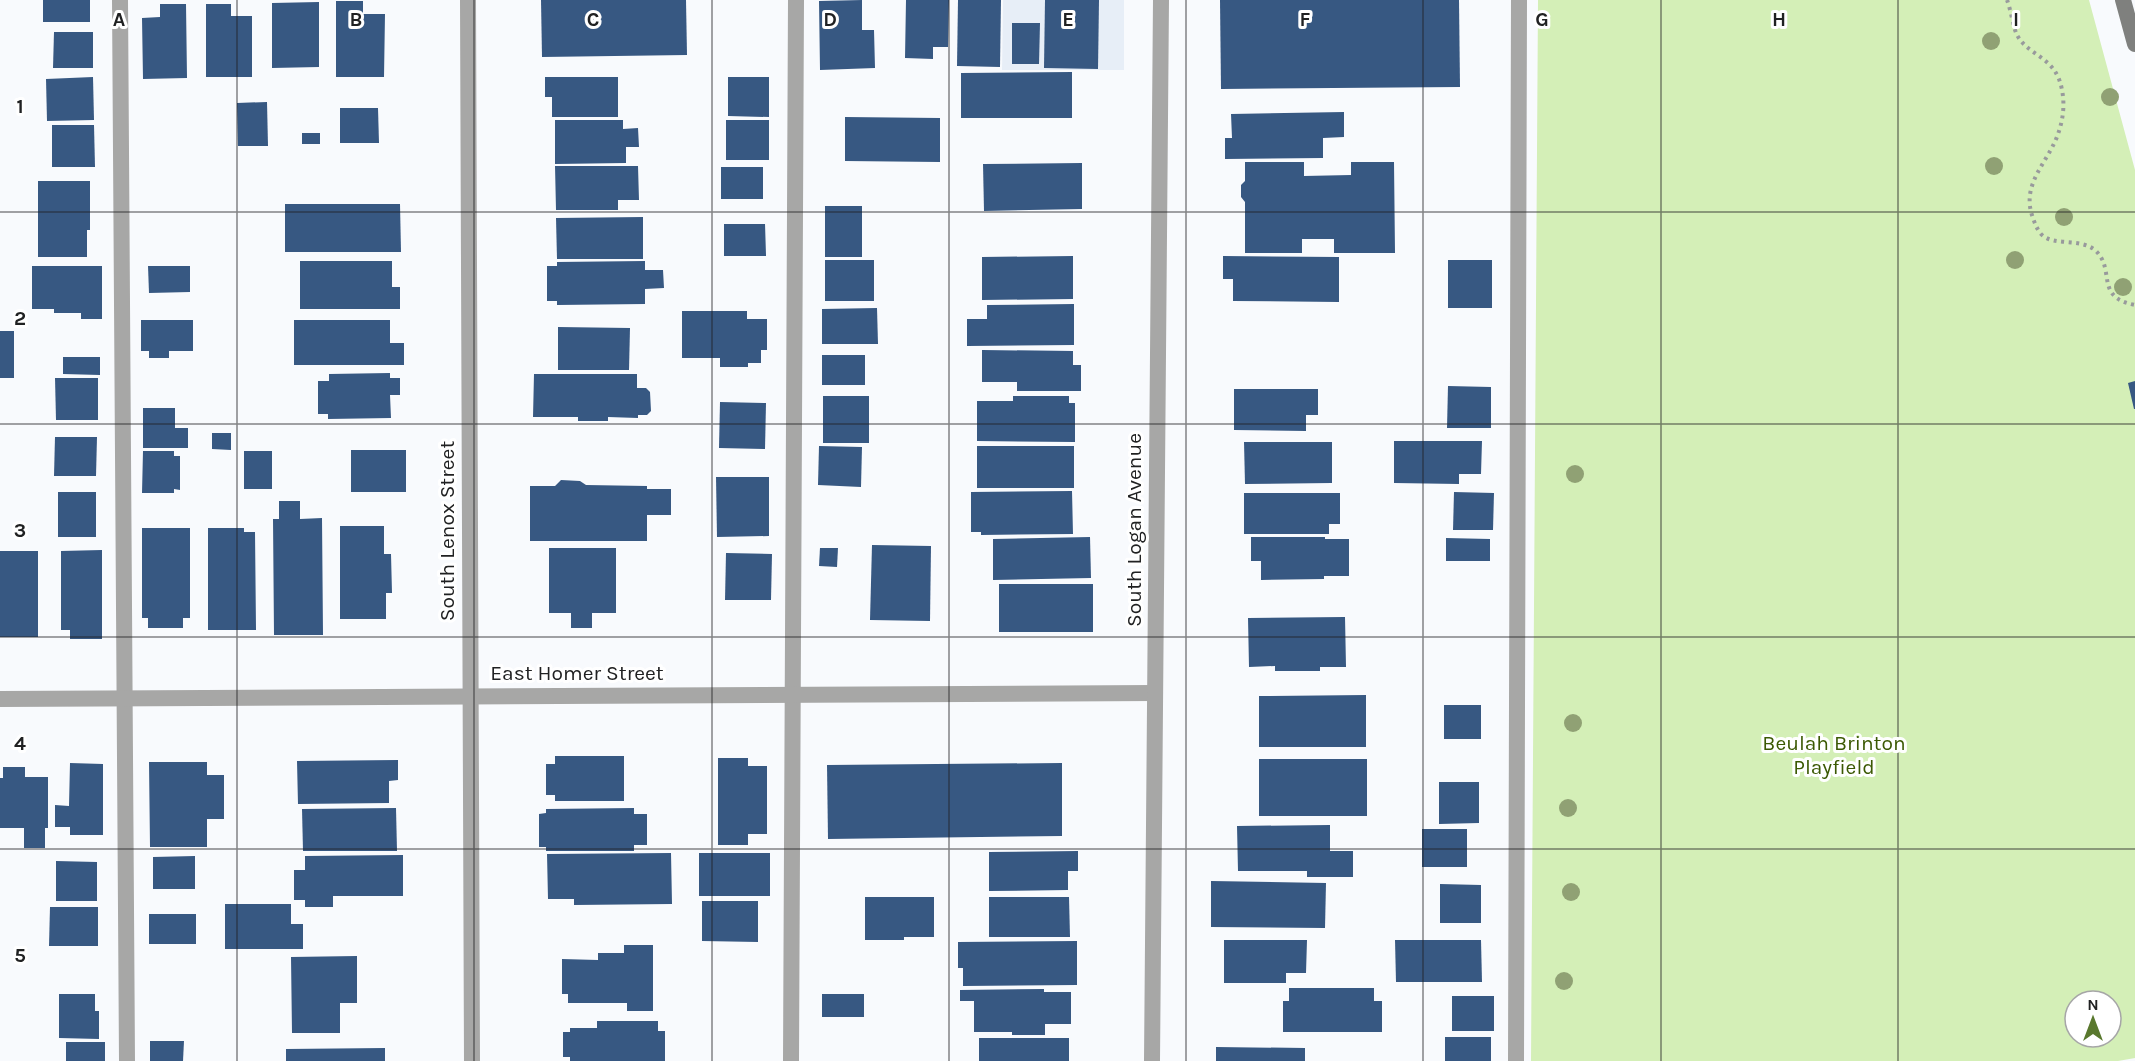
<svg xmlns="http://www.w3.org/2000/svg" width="2135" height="1061" viewBox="0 0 2135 1061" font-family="Karla,sans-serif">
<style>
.built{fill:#e7eef7}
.park{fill:#d4efb7;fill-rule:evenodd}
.building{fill:#375882}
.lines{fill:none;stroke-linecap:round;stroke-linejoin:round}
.path{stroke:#989a9c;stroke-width:4;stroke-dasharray:3 4.5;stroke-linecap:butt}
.service{stroke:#a7a7a6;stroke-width:16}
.minor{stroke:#a7a7a6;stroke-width:16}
.secondary{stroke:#7f807e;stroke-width:16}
.tree{fill:#90a174}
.grid{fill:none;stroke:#202122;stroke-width:1.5;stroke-opacity:0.55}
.labels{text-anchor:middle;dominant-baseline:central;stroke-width:6;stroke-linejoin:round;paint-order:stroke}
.street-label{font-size:21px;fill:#202122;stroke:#fff}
.park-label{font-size:21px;fill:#3b5903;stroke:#fff}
.grid-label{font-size:20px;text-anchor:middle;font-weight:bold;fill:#202122;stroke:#fff;stroke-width:6;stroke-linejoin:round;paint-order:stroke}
</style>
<rect width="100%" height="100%" fill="#f8fafd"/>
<path class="built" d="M1003 0H1124V70H1002Z"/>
<path class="park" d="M1538 0H2089L2135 170V1058L2118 1061H1531ZM2075 1001H2111V1037H2075Z"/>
<g class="building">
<rect x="43" y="0" width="47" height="22"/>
<path d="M541 0H686L687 55 542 57Z"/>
<path d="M862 0V30H874L875 68 820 70 819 1Z"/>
<path d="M906 0H949L948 47H933V59L905 58Z"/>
<path d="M958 0H1001L1000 67 957 66Z"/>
<path d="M1045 0H1099L1098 69 1044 68Z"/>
<path d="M1220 0H1459L1460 87 1221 89Z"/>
<path d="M336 1H363V14H385L384 77H336Z"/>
<path d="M319 2V67L272 68V3Z"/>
<path d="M160 4H186L187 78 143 79 142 18 160 17Z"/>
<path d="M206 4H231V16H252V77H206Z"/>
<path d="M1012 23H1040L1039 64H1012Z"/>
<path d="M54 32H93V68H53Z"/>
<path d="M1072 72V118H961V73Z"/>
<path d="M93 77 94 120 47 121 46 79Z"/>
<path d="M545 77H618V117H552V97H545Z"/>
<path d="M728 77H769V117L728 116Z"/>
<path d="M267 102 268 146H238L237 103Z"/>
<path d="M340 108H378L379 143H340Z"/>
<path d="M1344 112V137L1323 138V158L1225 159V138H1232L1231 114Z"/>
<path d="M845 117 940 118V162L845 161Z"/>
<path d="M555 120H623V129L638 128 639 147H626V163L555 164Z"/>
<rect x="726" y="120" width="43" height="40"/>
<path d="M52 125H94L95 167H52Z"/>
<rect x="302" y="133" width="18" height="11"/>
<path d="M1245 162H1304V176L1351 175V162H1394L1395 253H1334V239H1302V253H1245V202L1241 197V185L1245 181Z"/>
<path d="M1082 163V209L984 211 983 164Z"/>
<path d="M555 166H638L639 200H618V210H556Z"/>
<rect x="721" y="167" width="42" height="32"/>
<path d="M38 181H90V230H87V257H38Z"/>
<path d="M285 204H400L401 252H285Z"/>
<rect x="825" y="206" width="37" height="51"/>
<path d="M643 217V259H557L556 218Z"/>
<path d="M724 224H765L766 256H724Z"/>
<path d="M1073 256V299L982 300V257Z"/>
<path d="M1223 256 1339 257V302L1233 301V279H1223Z"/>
<rect x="825" y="260" width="49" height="41"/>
<rect x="1448" y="260" width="44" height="48"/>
<path d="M300 261H392V287H400V309H300Z"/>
<path d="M645 261V270H663L664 288 645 289V304L557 305V301H547V266H557V262Z"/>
<path d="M32 266H102V319H81V313H54V309H32Z"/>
<path d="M148 266H190V292L149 293Z"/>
<path d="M1074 304V345L967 346V319H987V305Z"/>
<path d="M877 308 878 344H822V309Z"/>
<path d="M682 311H747V319H767V350H761V363H748V367H720V358H682Z"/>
<path d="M141 320H193V351H169V358H149V351H141Z"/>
<path d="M294 320H390V343H404V365H294Z"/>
<path d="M558 327 630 328 629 370H558Z"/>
<rect x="0" y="331" width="14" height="47"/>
<path d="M982 350 1073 351V365H1081V391H1017V382H982Z"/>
<rect x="822" y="355" width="43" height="30"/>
<path d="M63 357H100V375L63 374Z"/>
<path d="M390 373V378H400V395H390L391 418 328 419V414H318V381H329V374Z"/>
<path d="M534 374H637V388H646L650 392 651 411 647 415H638V418L608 417V421H578V417H533Z"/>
<path d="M55 378H98V420H56Z"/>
<path d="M2135 381V409H2134L2128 383Z"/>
<path d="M1448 386 1491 387V428H1447Z"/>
<path d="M1234 389H1318V415H1306V431L1234 430Z"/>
<rect x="823" y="396" width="46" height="47"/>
<path d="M1013 396H1069V403H1075V442L977 441V401H1013Z"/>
<path d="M720 402 766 403 765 449 719 448Z"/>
<path d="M143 408H175V428H188V448H143Z"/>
<path d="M212 433H231V450L212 449Z"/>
<path d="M55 437H97L96 476H54Z"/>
<path d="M1394 441H1482L1481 474H1459V484L1394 483Z"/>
<path d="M1244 442H1332V483L1245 484Z"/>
<path d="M819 446 862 447 861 487 818 485Z"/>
<rect x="977" y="446" width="97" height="42"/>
<rect x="351" y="450" width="55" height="42"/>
<path d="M143 451H174V456H180V490L174 489V493H142Z"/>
<rect x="244" y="451" width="28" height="38"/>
<path d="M716 477H769V536L717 537Z"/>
<path d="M561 480 580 481 586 485 647 486V489H671V515H647V541H530V486H555Z"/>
<path d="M1072 491 1073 534 981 535V532H971V492Z"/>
<rect x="58" y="492" width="38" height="45"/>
<path d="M1454 492 1494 493 1493 530H1453Z"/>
<path d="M1244 493H1340V524H1329V534H1244Z"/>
<path d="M279 501H300V519L322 518 323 635H274L273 519H279Z"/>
<path d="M340 526H384V554H391L392 593H386V619H340Z"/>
<path d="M142 528H190V618H183V628H148V618H142Z"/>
<path d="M208 528H244V532H255L256 630H208Z"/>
<path d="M1090 537 1091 578 993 580V539Z"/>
<path d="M1251 537H1325V539H1349V576H1324V579L1261 580V561H1251Z"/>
<path d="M1446 538 1490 539V561H1446Z"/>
<path d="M872 545 931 546 930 621 870 620Z"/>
<path d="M549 548H616V613H592V628H571V613H549Z"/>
<path d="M820 548H838L837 567 819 566Z"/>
<path d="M102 550V639H70V630H61V551Z"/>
<rect x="0" y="551" width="38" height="86"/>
<path d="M726 553 772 554 771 600H725Z"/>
<rect x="999" y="584" width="94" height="48"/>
<path d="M1345 617 1346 667H1320V671H1275V666L1249 667 1248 618Z"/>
<path d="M1366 695V747H1259V696Z"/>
<rect x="1444" y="705" width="37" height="34"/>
<path d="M555 756H624V801H555V795H546V764H555Z"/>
<path d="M718 758H748V766H767V834H748V845H718Z"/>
<rect x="1259" y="759" width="108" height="57"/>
<path d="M398 760V780L389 781V803L298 804 297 761Z"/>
<path d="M149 762H207V775H224V819H207V847H150Z"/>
<path d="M70 763 103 764V835H70V827H55V805L69 806Z"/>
<path d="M1062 763V836L828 839 827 765Z"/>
<path d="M3 767H25V777H48V828H45V848H24V828H0V778H3Z"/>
<path d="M1439 782H1479V823L1439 824Z"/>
<path d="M396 808 397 851H303L302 809Z"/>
<path d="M634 808V814H647V845H634V851H546V847H539V814L546 813V809Z"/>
<path d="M1330 825V851H1353V877H1307V871H1238L1237 826Z"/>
<rect x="1422" y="829" width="45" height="38"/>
<path d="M1078 851V871H1068V890L989 891V852Z"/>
<path d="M671 853 672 904 574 905V899H548L547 854Z"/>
<rect x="699" y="853" width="71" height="43"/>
<path d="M403 855V896H333V907H305V900H294V870H305V856Z"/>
<path d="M195 856V889H153V857Z"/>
<path d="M56 861 97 862V901H56Z"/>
<path d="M1211 881 1326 883 1325 928 1211 927Z"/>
<path d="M1440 884 1481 885V923H1440Z"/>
<path d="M865 897H934V937H904V940H865Z"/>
<path d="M989 897H1069L1070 937H989Z"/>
<path d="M702 901H758V942L702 941Z"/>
<path d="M225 904H291V924H303V949H225Z"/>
<path d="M50 907H98V946H49Z"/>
<rect x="149" y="914" width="47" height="30"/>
<path d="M1224 940H1307L1306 973H1286V983H1224Z"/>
<path d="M1395 940H1481L1482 982H1396Z"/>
<path d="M1077 941V985L963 986V968H958V942Z"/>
<path d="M624 945H653V1011H627V1003H568V994H562V959L598 960V953H624Z"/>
<path d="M357 956V1003H340V1033H292L291 957Z"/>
<path d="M1289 988H1374V1001H1382V1032H1283V1001H1289Z"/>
<path d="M1044 989V992H1071V1024H1045V1035H1012V1032H974V1001H960V990Z"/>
<path d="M59 994H95V1011H99V1039L59 1038Z"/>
<rect x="822" y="994" width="42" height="23"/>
<rect x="1452" y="996" width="42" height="35"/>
<path d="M597 1021H658V1031H665V1061H570V1057H563V1032H570V1028H597Z"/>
<rect x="1445" y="1037" width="46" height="24"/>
<rect x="979" y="1038" width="90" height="23"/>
<path d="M150 1041H184L183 1061H150Z"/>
<rect x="66" y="1042" width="39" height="19"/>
<path d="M1216 1047 1305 1048V1061H1216Z"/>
<path d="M385 1048V1061H286V1049Z"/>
</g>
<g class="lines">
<path class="path" d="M2007 0C2011 10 2013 27 2017 35 2029 57 2056 56 2062 90 2065 105 2063 120 2058 134 2048 163 2020 184 2033 218 2035 224 2037 229 2041 234 2053 247 2081 237 2096 251 2116 271 2094 297 2135 305"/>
<g class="service">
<path d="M120 0 127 1061"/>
<path d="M791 1061 796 0"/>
<path d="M1516 1061 1519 0"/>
</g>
<g class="minor">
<path d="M468 0 472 1061"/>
<path d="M0 699 1155 693"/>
<path d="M1152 1061 1161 0"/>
</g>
<path class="secondary" d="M2123 0 2135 44"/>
</g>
<g class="tree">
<circle cx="1991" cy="41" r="9"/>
<circle cx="2110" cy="97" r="9"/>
<circle cx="1994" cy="166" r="9"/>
<circle cx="2064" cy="217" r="9"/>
<circle cx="2015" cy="260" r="9"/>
<circle cx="2123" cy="287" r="9"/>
<circle cx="1575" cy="474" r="9"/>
<circle cx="1573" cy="723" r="9"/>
<circle cx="1568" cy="808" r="9"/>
<circle cx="1571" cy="892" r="9"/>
<circle cx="1564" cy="981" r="9"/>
</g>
<path class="grid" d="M237 0V1061M474 0V1061M712 0V1061M949 0V1061M1186 0V1061M1423 0V1061M1661 0V1061M1898 0V1061M0 212H2135M0 424H2135M0 637H2135M0 849H2135"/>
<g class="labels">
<g class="street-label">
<text transform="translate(1134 530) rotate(-90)">South Logan Avenue</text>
<text transform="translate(447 531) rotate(-90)">South Lenox Street</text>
<text x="577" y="673">East Homer Street</text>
</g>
<g class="park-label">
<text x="1834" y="743">Beulah Brinton<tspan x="1834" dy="24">Playfield</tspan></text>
</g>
</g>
<g class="grid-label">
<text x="119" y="26">A</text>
<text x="356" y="26">B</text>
<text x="593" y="26">C</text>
<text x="830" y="26">D</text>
<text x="1068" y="26">E</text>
<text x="1305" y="26">F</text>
<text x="1542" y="26">G</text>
<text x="1779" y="26">H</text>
<text x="2016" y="26">I</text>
<text x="20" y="113">1</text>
<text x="20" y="325">2</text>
<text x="20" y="537">3</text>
<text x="20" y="750">4</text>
<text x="20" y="962">5</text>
</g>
<g transform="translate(2093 1019)"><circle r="28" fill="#ffffff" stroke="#a6a6a7" stroke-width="1.5"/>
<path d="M0-4.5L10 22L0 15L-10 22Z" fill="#59782e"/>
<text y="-9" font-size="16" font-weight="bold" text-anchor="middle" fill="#202122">N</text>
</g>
</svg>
